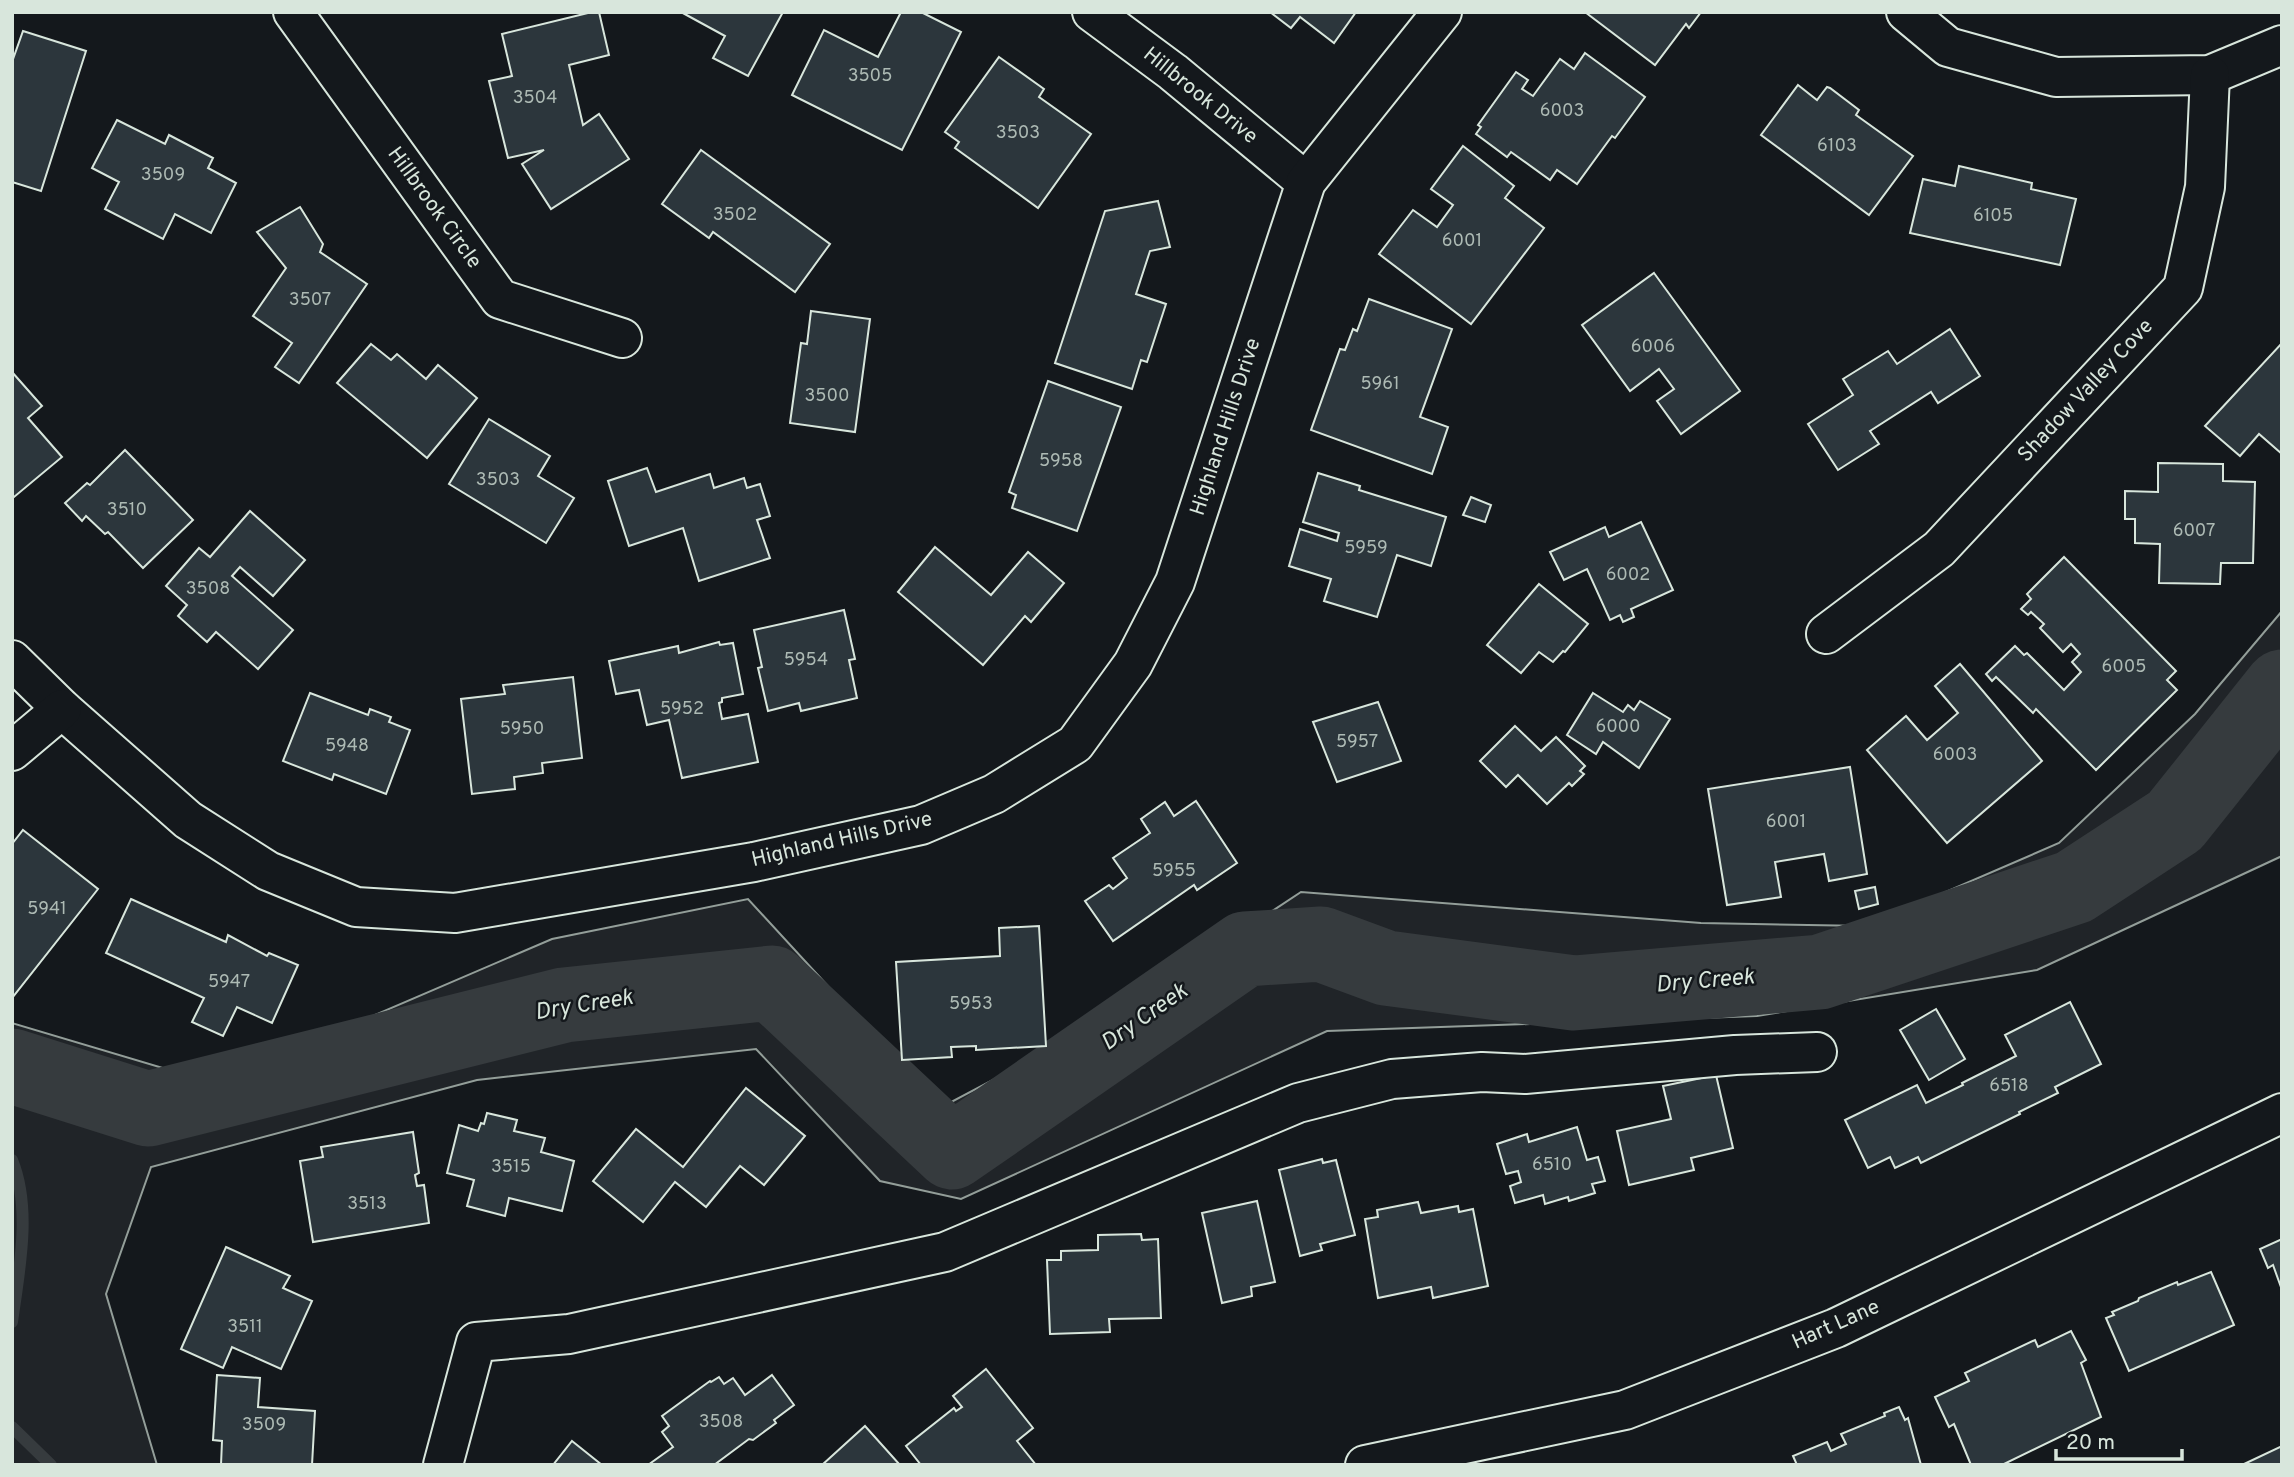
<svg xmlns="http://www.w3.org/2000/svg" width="2294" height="1477" viewBox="0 0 2294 1477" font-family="Overpass,sans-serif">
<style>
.green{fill:#202428;stroke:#939e99;stroke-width:2}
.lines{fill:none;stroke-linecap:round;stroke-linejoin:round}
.stream{stroke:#363b3e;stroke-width:12}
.river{stroke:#363b3e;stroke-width:75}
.building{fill:#2c363c;stroke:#d8e6dc;stroke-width:2}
.street-casing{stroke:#d8e6dc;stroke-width:42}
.street{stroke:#14181c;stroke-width:38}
.labels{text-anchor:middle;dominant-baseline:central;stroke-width:5;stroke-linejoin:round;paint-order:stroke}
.number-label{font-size:18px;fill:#adbab4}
.street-label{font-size:21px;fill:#d8e6dc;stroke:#14181c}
.water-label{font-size:23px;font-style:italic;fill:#d8e6dc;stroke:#14181c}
</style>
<rect width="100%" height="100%" fill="#14181c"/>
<path class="green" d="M2282 611V856L2037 970 1757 1016 1327 1031 961 1199 880 1181 756 1049 477 1080 151 1167 106 1294 157 1465H12V1023L166 1069 340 1030 552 939 748 899 940 1108 1112 1017 1301 892 1701 923 1867 926 2059 843 2195 714Z"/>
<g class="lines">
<g class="stream">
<path d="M12 1160C32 1209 19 1271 12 1322"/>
<path d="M12 1427 51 1465"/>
</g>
<path class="river" d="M12 1066 148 1109 564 1005 772 983 952 1152 1245 949 1321 944 1386 968 1574 993 1820 972 2074 887 2175 821 2282 687"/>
</g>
<g class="building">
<path d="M592 12H599L609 55 569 65 583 125 599 114 629 159 551 209 522 164 544 150 508 158 489 81 512 76 502 34Z"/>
<path d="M681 12H783L748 76 713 58 725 36Z"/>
<path d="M901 12H921L961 32 902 150 792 95 824 30 878 57Z"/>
<path d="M1270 12H1356L1334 43 1300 17 1291 28Z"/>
<path d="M1585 12H1701L1689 28 1686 24 1655 65Z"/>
<path d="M23 31 86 51 41 191 12 182V62Z"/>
<path d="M1585 53 1645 97 1615 138 1612 136 1577 184 1557 170 1550 180 1511 152 1507 157 1476 134 1481 127 1478 125 1516 72 1528 80 1522 89 1533 96 1560 59 1574 69Z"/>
<path d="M999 57 1044 89 1039 97 1091 134 1038 208 955 148 959 142 945 132Z"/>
<path d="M1798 85 1817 100 1827 87 1830 88 1859 110 1856 115 1913 156 1869 215 1761 135Z"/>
<path d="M117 120 165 144 169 135 213 158 208 168 236 183 211 233 175 214 163 239 105 209 119 182 92 168Z"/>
<path d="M1463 146 1514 186 1505 198 1544 228 1471 324 1379 254 1413 210 1437 227 1453 205 1431 189Z"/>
<path d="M701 150 830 244 795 292 713 232 709 238 662 204Z"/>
<path d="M1959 166 2032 183 2031 189 2076 199 2060 265 1910 233 1923 179 1955 186Z"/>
<path d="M1158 201 1170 247 1150 251 1136 294 1166 304 1147 362 1141 360 1132 389 1055 363 1105 211Z"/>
<path d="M300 207 323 244 320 252 367 284 299 383 275 367 292 343 253 316 286 268 257 232Z"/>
<path d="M1654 273 1740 391 1681 434 1657 401 1674 389 1659 369 1630 391 1582 325Z"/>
<path d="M1369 299 1452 329 1420 417 1448 427 1432 474 1311 430 1340 349 1345 350 1353 329 1357 331Z"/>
<path d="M811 311 870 319 855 432 790 423 801 343 807 344Z"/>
<path d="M1950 329 1980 376 1938 403 1931 392 1870 431 1879 444 1838 470 1808 424 1853 395 1843 379 1888 351 1897 364Z"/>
<path d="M2282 343V454L2259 434 2240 456 2205 426Z"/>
<path d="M371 344 391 360 397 354 426 379 438 365 477 398 427 458 337 383Z"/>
<path d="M12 372 42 406 28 418 62 457 14 497 12 495Z"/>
<path d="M1048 381 1121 407 1077 531 1012 508 1016 495 1009 492Z"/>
<path d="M489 419 550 456 538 476 574 498 546 543 449 484Z"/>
<path d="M125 450 193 520 143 568 108 532 105 534 86 516 82 521 65 503 87 483 90 485Z"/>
<path d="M2158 463 2223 464V481L2255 482 2253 563H2221L2220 584 2159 583 2160 544 2135 543V519H2125V491L2158 492Z"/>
<path d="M647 468 656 492 710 474 714 488 744 478 747 488 760 484 770 516 757 520 770 558 699 581 683 528 629 546 608 481Z"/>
<path d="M1318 473 1360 486 1359 490 1446 517 1431 566 1397 555 1377 617 1324 601 1331 579 1289 566 1300 529 1337 541 1339 533 1303 522Z"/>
<path d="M1471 497 1491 505 1485 522 1463 515Z"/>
<path d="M250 511 305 560 273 596 240 567 232 576 293 630 258 669 216 632 207 642 178 616 187 605 166 586 199 548 210 557Z"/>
<path d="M1641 522 1673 590 1631 609 1634 617 1623 622 1620 615 1610 620 1587 569 1564 580 1550 552 1605 527 1609 537Z"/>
<path d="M935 547 991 595 1028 552 1064 583 1031 622 1025 616 983 665 898 592Z"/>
<path d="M2064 557 2176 671 2167 680 2177 690 2096 770 2036 709 2033 713 1996 677 1992 681 1986 674 2015 646 2024 655 2027 653 2064 690 2081 672 2072 662 2080 654 2071 644 2063 652 2040 628 2044 624 2031 612 2028 615 2021 609 2031 599 2027 594Z"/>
<path d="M1539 584 1588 624 1565 652 1563 651 1553 662 1539 652 1521 673 1487 645Z"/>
<path d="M844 610 855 659 849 660 857 698 801 711 799 703 768 711 758 668 762 667 754 630Z"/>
<path d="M719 642 720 645 733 643 743 694 722 698V702L719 703 722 719 748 714 758 762 682 778 669 720 647 725 639 690 616 694 609 661 678 646 679 653Z"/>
<path d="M1960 664 2042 761 1947 843 1867 750 1906 716 1927 740 1958 713 1935 686Z"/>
<path d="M573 677 582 758 542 763 543 773 514 777 515 789 472 794 461 699 505 694 503 685Z"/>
<path d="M310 693 368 715 370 709 391 717 389 722 410 730 386 794 334 774 332 780 283 761Z"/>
<path d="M1593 693 1623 712 1628 705 1634 710 1640 701 1670 719 1639 768 1603 742 1596 754 1567 735Z"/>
<path d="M1378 702 1401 761 1337 782 1313 722Z"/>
<path d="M1515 726 1541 751 1556 737 1585 766 1580 771 1584 774 1572 786 1569 783 1547 804 1518 775 1506 787 1480 761Z"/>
<path d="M1850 767 1867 874 1829 881 1824 854 1775 862 1781 897 1727 905 1708 789Z"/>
<path d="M1196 801 1237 863 1197 890 1194 885 1113 941 1085 901 1109 885 1113 889 1127 878 1113 858 1150 833 1141 819 1165 802 1174 816Z"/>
<path d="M23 830 98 889 12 998V844Z"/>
<path d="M1875 887 1878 904 1859 909 1855 891Z"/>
<path d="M131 899 226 942 228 935 267 956 269 953 298 965 272 1023 237 1007 223 1036 192 1022 204 998 106 953Z"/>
<path d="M1039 926 1046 1046 976 1050V1046L951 1047 952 1057 902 1060 896 962 1000 956 999 928Z"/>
<path d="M2070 1002 2101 1064 2055 1087 2058 1093 2019 1112 2020 1114 1921 1163 1918 1157 1895 1168 1890 1157 1868 1168 1845 1120 1917 1085 1926 1103 1963 1085 1962 1083 2016 1056 2005 1035Z"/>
<path d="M1936 1009 1965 1059 1929 1080 1900 1030Z"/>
<path d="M1716 1075 1733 1148 1691 1158 1694 1170 1629 1185 1617 1131 1671 1119 1663 1086Z"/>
<path d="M746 1088 805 1136 764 1185 740 1166 706 1207 675 1182 643 1222 593 1181 636 1129 683 1167Z"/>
<path d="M487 1113 517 1120 514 1131 545 1138 541 1152 574 1161 562 1211 509 1198 505 1216 467 1206 474 1180 447 1173 459 1125 478 1131 481 1123 484 1124Z"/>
<path d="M1577 1127 1587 1160 1598 1157 1605 1181 1592 1184 1595 1193 1569 1201 1568 1197 1545 1204 1543 1195 1515 1203 1510 1186 1521 1182 1518 1171 1506 1174 1497 1144 1527 1134 1529 1142Z"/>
<path d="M413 1132 419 1173 415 1175 417 1186 424 1185 429 1223 313 1242 300 1161 323 1157 321 1147Z"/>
<path d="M1322 1159 1323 1163 1336 1160 1355 1235 1320 1244 1322 1250 1300 1256 1279 1170Z"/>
<path d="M1257 1201 1275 1282 1251 1287 1252 1296 1222 1303 1202 1213Z"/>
<path d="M1418 1202 1421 1213 1458 1206 1459 1212 1473 1209 1488 1286 1433 1298 1431 1287 1378 1298 1365 1219 1378 1217 1377 1210Z"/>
<path d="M1141 1234 1142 1240 1158 1239 1161 1318 1109 1319 1110 1332 1050 1334 1047 1260H1061V1251L1098 1250V1235Z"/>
<path d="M2282 1239V1290L2273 1265 2268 1268 2260 1249Z"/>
<path d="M226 1247 290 1276 283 1288 312 1301 281 1369 232 1347 223 1368 181 1349Z"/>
<path d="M2211 1272 2234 1325 2129 1371 2106 1318 2114 1315 2112 1312 2138 1301 2139 1298 2177 1282 2178 1285Z"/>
<path d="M2071 1331 2086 1360 2081 1363 2101 1417 2002 1465H1971L1954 1424 1949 1427 1935 1397 1969 1381 1965 1373 2035 1340 2038 1347Z"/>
<path d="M986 1369 1033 1428 1017 1441 1036 1465H921L906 1446 954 1408 956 1411 962 1407 953 1396Z"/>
<path d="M217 1375 260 1378 258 1407 315 1411 312 1465H221L222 1441 213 1440Z"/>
<path d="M772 1375 794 1405 774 1420 776 1423 753 1440 749 1439 714 1465H648L673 1447 662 1432 669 1426 662 1416 710 1381 711 1382 719 1377 724 1384 733 1378 745 1395Z"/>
<path d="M1899 1407 1905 1420 1908 1418 1921 1465H1797L1793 1456 1827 1442 1831 1451 1846 1444 1841 1434 1885 1416 1884 1413Z"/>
<path d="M865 1426 900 1465H822Z"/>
<path d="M572 1441 602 1465H553Z"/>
<path d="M2282 1446V1465H2242Z"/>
</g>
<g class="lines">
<defs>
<g id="street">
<path d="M293 12 500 299 622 338"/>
<path d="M1092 12 1173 72 1306 182"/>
<path d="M1906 12 1948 47 2056 77 2210 75 2282 45"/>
<path d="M1826 634 1939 549 2183 288 2205 187 2210 75"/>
<path d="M12 660 62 709 188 820 268 871 356 907 455 913 754 862 921 825 994 794 1075 744 1133 664 1175 582 1306 182 1442 12"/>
<path d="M12 751 62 709"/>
<path d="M443 1465 476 1342 569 1334 945 1252 1298 1103 1392 1079 1482 1072 1525 1074 1735 1055 1817 1052"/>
<path d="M1365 1465 1625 1410 1836 1328 2282 1113"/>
</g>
</defs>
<use href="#street" class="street-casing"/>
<use href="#street" class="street"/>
</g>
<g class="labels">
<g class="number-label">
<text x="870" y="76">3505</text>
<text x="535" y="98">3504</text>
<text x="1562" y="111">6003</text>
<text x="1018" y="133">3503</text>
<text x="1837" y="146">6103</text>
<text x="163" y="175">3509</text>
<text x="735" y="215">3502</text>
<text x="1993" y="216">6105</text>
<text x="1462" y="241">6001</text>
<text x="310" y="300">3507</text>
<text x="1653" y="347">6006</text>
<text x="1380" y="384">5961</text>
<text x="827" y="396">3500</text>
<text x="1061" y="461">5958</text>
<text x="498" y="480">3503</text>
<text x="127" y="510">3510</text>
<text x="2194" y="531">6007</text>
<text x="1366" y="548">5959</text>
<text x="1628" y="575">6002</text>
<text x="208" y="589">3508</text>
<text x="806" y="660">5954</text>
<text x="2124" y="667">6005</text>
<text x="682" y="709">5952</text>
<text x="1618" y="727">6000</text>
<text x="522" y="729">5950</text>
<text x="1357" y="742">5957</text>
<text x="347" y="746">5948</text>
<text x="1955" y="755">6003</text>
<text x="1786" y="822">6001</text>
<text x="1174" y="871">5955</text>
<text x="47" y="909">5941</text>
<text x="229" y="982">5947</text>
<text x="971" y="1004">5953</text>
<text x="2009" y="1086">6518</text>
<text x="1552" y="1165">6510</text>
<text x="511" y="1167">3515</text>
<text x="367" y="1204">3513</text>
<text x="245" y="1327">3511</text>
<text x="721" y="1422">3508</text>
<text x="264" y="1425">3509</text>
</g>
<g class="street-label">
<text transform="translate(1200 96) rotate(39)">Hillbrook Drive</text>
<text transform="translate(434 208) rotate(54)">Hillbrook Circle</text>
<text transform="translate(2086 391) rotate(-47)">Shadow Valley Cove</text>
<text transform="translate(1226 427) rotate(-72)">Highland Hills Drive</text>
<text transform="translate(842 840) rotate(-13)">Highland Hills Drive</text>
<text transform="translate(1836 1325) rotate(-24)">Hart Lane</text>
</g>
<g class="water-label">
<text transform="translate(1705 982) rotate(-5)">Dry Creek</text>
<text transform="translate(584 1006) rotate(-9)">Dry Creek</text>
<text transform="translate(1145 1018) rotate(-35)">Dry Creek</text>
</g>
</g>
<rect width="2294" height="1477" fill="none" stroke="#d8e6dc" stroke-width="28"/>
<path d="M2056 1449v10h126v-10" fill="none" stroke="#d8e6dc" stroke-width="3.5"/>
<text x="2066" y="1449" font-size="21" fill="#d8e6dc" stroke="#14181c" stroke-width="5" paint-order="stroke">20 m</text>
</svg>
